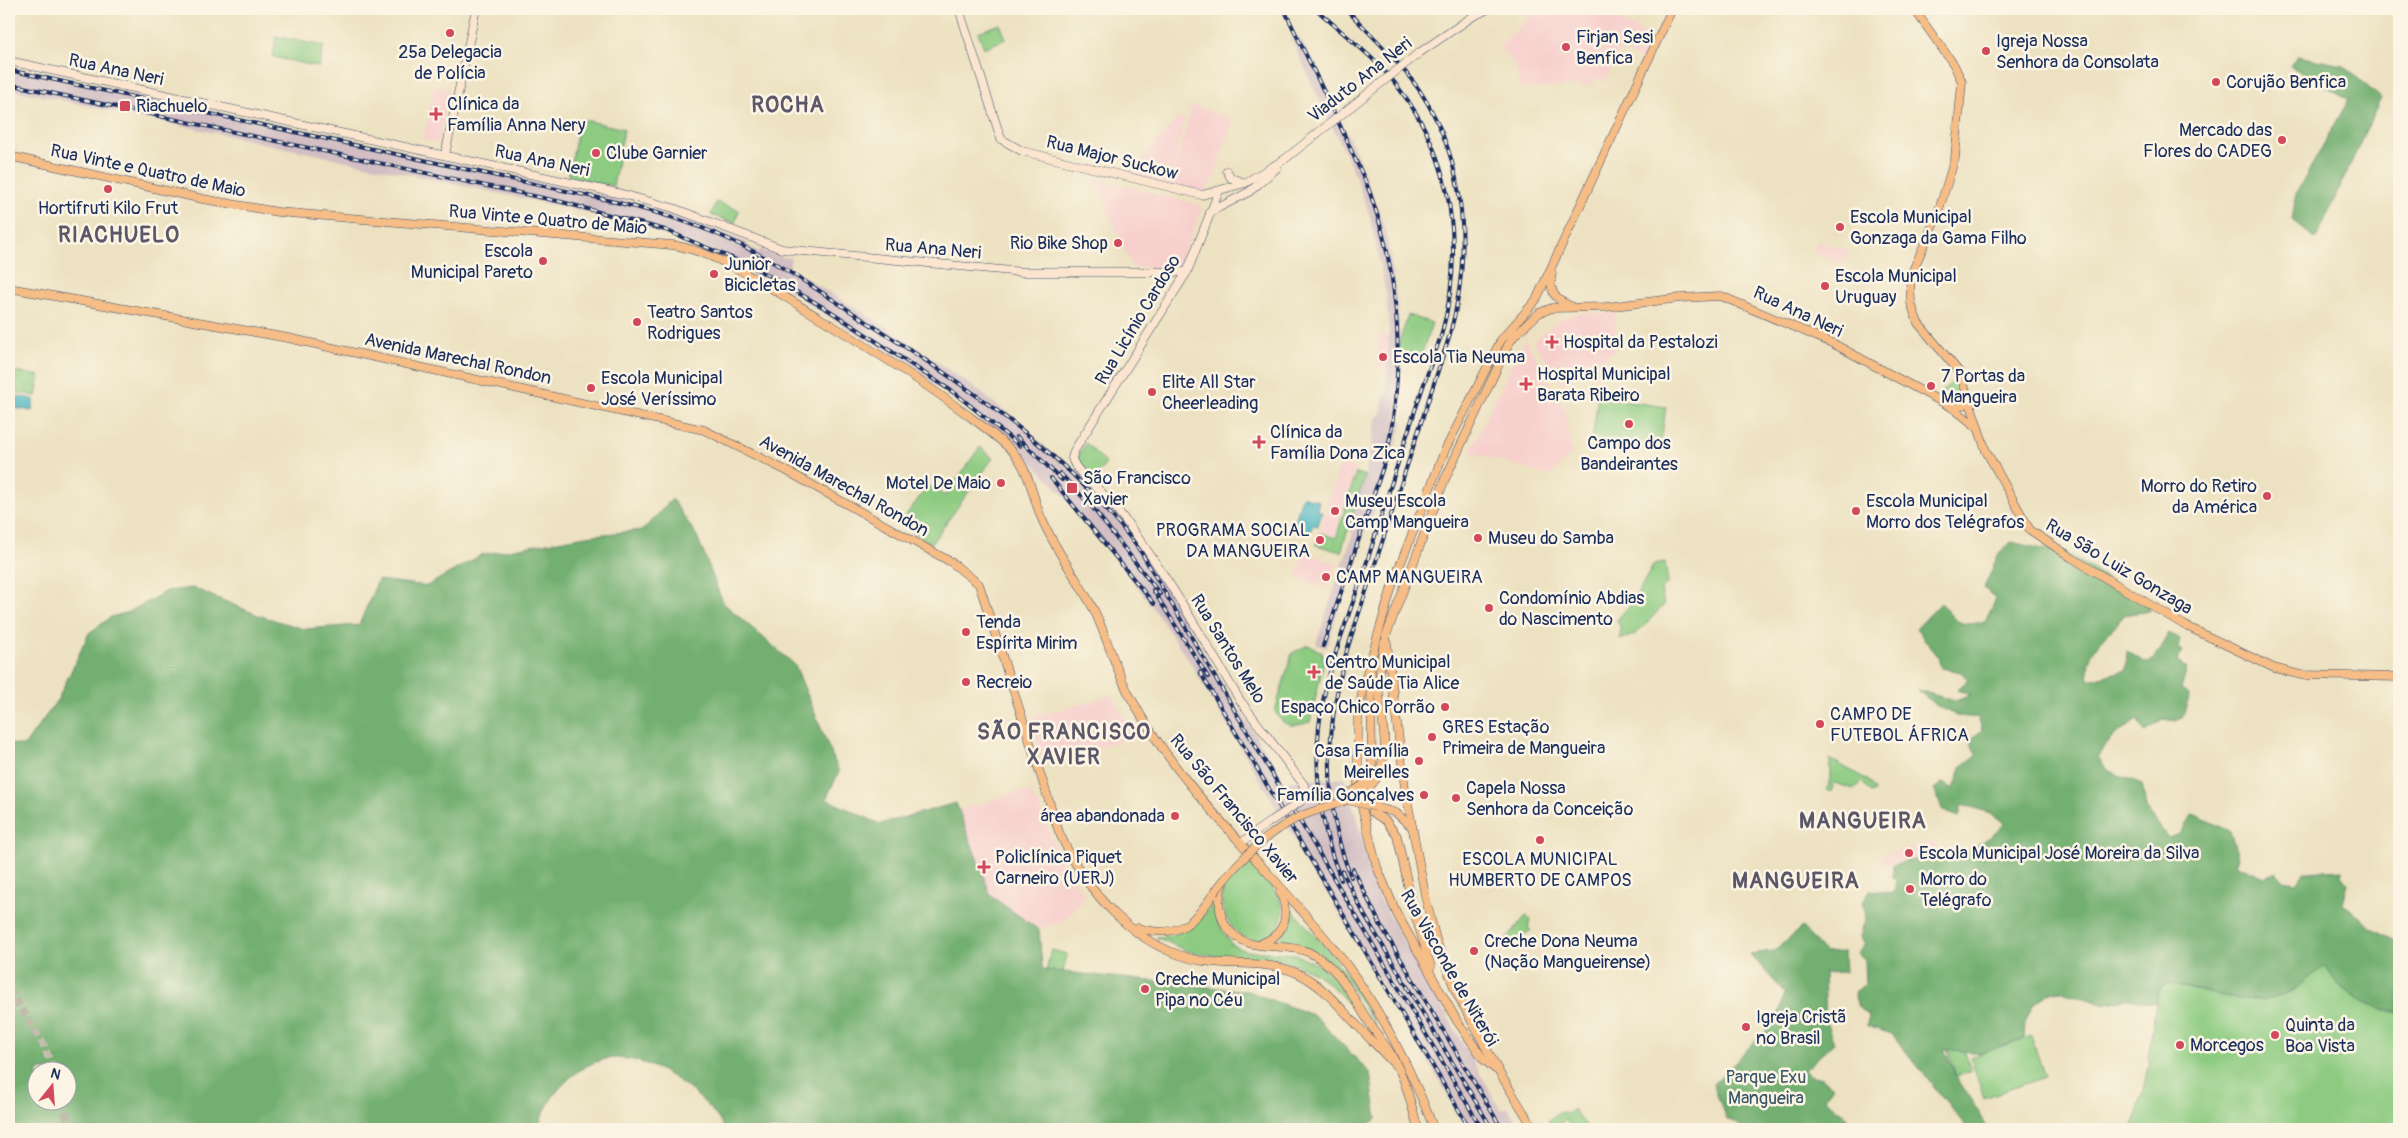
<svg xmlns="http://www.w3.org/2000/svg" width="2408" height="1138" viewBox="0 0 2408 1138" font-family="Pangolin,sans-serif">
<style>
.built{fill:#f7d0cd}
.industrial{fill:#d2bec3}
.green{fill:#8dcb81;stroke:#547d70}
.forest{fill:#72af6f;stroke:#466f66;fill-rule:evenodd}
.water{fill:#43b1bf;stroke:#2f708e}
.lines{fill:none;stroke-linecap:round;stroke-linejoin:round}
.primary-tunnel{stroke:#c2bdac;stroke-width:8;stroke-dasharray:8 4;stroke-linecap:butt}
.secondary-casing{stroke:#3a4a6d;stroke-width:9}
.primary-casing{stroke:#3a4a6d;stroke-width:9}
.secondary{stroke:#fbe5cf;stroke-width:8}
.primary{stroke:#f6be86;stroke-width:8}
.rail-casing{stroke:#1b2f5e;stroke-width:4}
.rail{stroke:#fcf5e5;stroke-width:2;stroke-dasharray:5.5;stroke-linecap:butt}
.secondary-bridge-casing{stroke:#3a4a6d;stroke-width:9;stroke-linecap:butt}
.primary-bridge-casing{stroke:#3a4a6d;stroke-width:9;stroke-linecap:butt}
.secondary-bridge{stroke:#fbe5cf;stroke-width:8}
.primary-bridge{stroke:#f6be86;stroke-width:8}
.poi-dot{fill:#d1495b;stroke:#fcf5e5;stroke-width:2}
.labels{text-anchor:middle;dominant-baseline:central;stroke-width:5;stroke-linejoin:round;paint-order:stroke}
.poi-label{font-size:18px;fill:#1b2f5e;stroke:#fcf5e5;text-anchor:start}
.street-label{font-size:18px;fill:#1b2f5e;stroke:#fcf5e5}
.park-label{font-size:18px;fill:#385667;stroke:#fcf5e5}
.district-label{font-size:22px;font-weight:bold;letter-spacing:1px;fill:#5a5768;stroke:#fcf5e5}
</style>
<rect width="100%" height="100%" fill="#fcf5e5"/>
<filter id="ink" filterUnits="userSpaceOnUse"><feTurbulence type="fractalNoise" baseFrequency=".02" numOctaves="2"/><feDisplacementMap in="SourceGraphic" scale="10" xChannelSelector="R" yChannelSelector="G"/><feConvolveMatrix kernelMatrix="1 2 1 2 8 2 1 2 1" color-interpolation-filters="sRGB"/></filter>
<filter id="wash" filterUnits="userSpaceOnUse"><feTurbulence type="fractalNoise" baseFrequency=".0096" numOctaves="4" result="noise"/><feDisplacementMap in="SourceGraphic" scale="20" xChannelSelector="R" yChannelSelector="G"/><feGaussianBlur stdDeviation="1.12" result="paint"/><feColorMatrix in="noise" values="0 0 0 0 0 0 0 0 0 0 0 0 0 0 0 0 0 1.4 0 .05"/><feComposite in="paint" operator="in"/></filter>
<g filter="url(#wash)">
<rect width="100%" height="100%" fill="#ece1c0"/>
<g class="built">
<path d="M1534 9H1597V11L1653 37 1641 60 1620 50 1605 82 1594 77 1595 85 1521 89 1516 66 1500 47 1535 11Z"/>
<path d="M434 86 449 89 439 143 423 140Z"/>
<path d="M1192 105 1233 119 1214 179 1203 193 1170 185Z"/>
<path d="M1178 117 1185 119 1168 186 1129 174Z"/>
<path d="M1095 178 1199 205 1202 209 1177 270 1132 267Z"/>
<path d="M1817 240 1849 251 1844 264 1813 253Z"/>
<path d="M1616 313 1614 351 1563 385 1533 341 1559 320 1577 314Z"/>
<path d="M1380 335 1395 339 1387 368 1374 365Z"/>
<path d="M1525 339 1565 410 1572 453 1550 476 1470 452Z"/>
<path d="M1340 464 1356 469 1335 536 1319 531Z"/>
<path d="M1304 552 1338 564 1328 588 1296 577Z"/>
<path d="M1113 695 1131 731 1128 738 1044 765 1030 718Z"/>
<path d="M1031 792 1034 802H1038L1052 840 1068 874 1085 894 1065 921 1011 937 946 814 1015 793Z"/>
<path d="M1935 842 1937 852 1883 865 1881 855Z"/>
</g>
<g class="industrial">
<path d="M1299 36 1355 150 1386 232 1398 307 1400 351 1397 419 1403 422 1369 526 1363 534 1326 648 1316 644 1353 533 1347 529 1365 476 1377 416H1381L1384 394 1387 392 1389 326 1386 293 1370 216 1353 170 1291 39Z"/>
<path d="M9 68 610 197 673 214 710 228 748 243 747 246 759 252 760 249 776 256 791 258 789 268 885 326 975 388 1017 421 1102 499 1124 525 1155 568 1213 668 1285 782 1345 778 1380 899 1501 1110 1507 1107 1522 1129H1468L1188 659 1149 602 1069 501 1045 475 1001 434 913 369 803 300 802 297 741 263 690 242 624 220 9 89Z"/>
</g>
<g class="green">
<path d="M1000 24 1006 39 984 48 978 32Z"/>
<path d="M276 36 324 46 319 67 273 57Z"/>
<path d="M580 119 624 129 613 186 568 177Z"/>
<path d="M716 202 739 210 735 223 711 215Z"/>
<path d="M1408 315 1432 323 1418 364 1395 356Z"/>
<path d="M13 371 40 376 36 396 9 391Z"/>
<path d="M1959 376 1966 401 1958 405 1938 395Z"/>
<path d="M1598 397 1666 407 1660 450 1592 441Z"/>
<path d="M1086 443 1106 463 1095 479 1076 460Z"/>
<path d="M980 447 993 458 931 544 900 523 928 486 945 496Z"/>
<path d="M1356 473 1365 476 1341 552 1316 545 1320 533 1336 538Z"/>
<path d="M1665 562 1668 583 1661 589 1664 605 1636 634 1620 640 1621 629 1617 620 1632 603 1654 564Z"/>
<path d="M1308 645 1322 652 1324 660 1310 722C1294 727 1283 728 1275 711L1292 653Z"/>
<path d="M1830 759 1868 780 1875 791 1871 793 1862 782 1854 789 1834 783 1831 792 1826 790 1830 783Z"/>
<path d="M1249 859C1259 873 1274 886 1281 902 1284 909 1283 918 1279 925 1257 965 1209 919 1225 884 1229 875 1242 866 1249 859Z"/>
<path d="M1214 901 1217 921 1231 944 1246 951 1295 954 1317 964 1333 976 1360 1017C1346 1002 1333 985 1316 974 1278 951 1237 961 1195 953 1182 950 1169 942 1156 937 1182 937 1201 923 1214 901Z"/>
<path d="M1289 906C1317 938 1362 985 1375 1026 1347 981 1333 947 1275 941 1289 933 1291 920 1289 906Z"/>
<path d="M1526 916 1530 920 1528 928 1531 930 1506 947 1503 943Z"/>
<path d="M1051 950 1067 954 1061 981 1045 977Z"/>
<path d="M2322 965H2325C2338 994 2370 1007 2399 1013V1129H2133L2150 1063 2148 1057 2156 1003 2161 987 2168 984C2201 991 2249 1006 2282 995 2298 990 2311 977 2322 965Z"/>
<path d="M2031 1036 2045 1077 1984 1098 1970 1057Z"/>
<path d="M1962 1043 1971 1071 1956 1076 1947 1048Z"/>
<path d="M1573 1109 1589 1129H1573L1565 1120 1555 1128 1548 1121 1560 1112 1567 1114Z"/>
</g>
<g class="forest">
<path d="M2297 56 2342 65 2381 98 2316 239 2292 220 2296 194 2349 99 2290 66Z"/>
<path d="M672 499 697 536 723 603 795 665 839 772 826 799 880 824 956 803 991 896 1039 930 1042 967 1045 970 1247 991 1315 1016 1370 1073 1377 1119 1360 1129H725C707 1096 654 1056 614 1058 578 1060 546 1096 538 1129H9V743L24 746 58 699 89 633 111 617 129 612 167 591 193 588 258 615 304 629 359 625 378 580 427 586 481 555 586 536 643 530ZM38 1070H68V1100H38Z"/>
<path d="M2011 542 2047 550 2061 549 2149 606 2150 611 2123 615C2109 640 2083 646 2089 680L2126 670 2127 651 2144 662 2152 661 2169 633 2180 640 2178 648 2182 651 2177 662 2187 668 2181 690 2189 695 2183 717 2176 721 2163 719 2145 732 2137 719 2111 738 2097 757 2109 771 2142 784 2146 808 2168 838 2179 834 2193 814 2230 831 2238 857 2235 864 2265 877 2276 872 2284 881 2296 883 2304 872 2343 870 2342 877 2347 883 2342 904 2354 911 2369 926 2399 942V1013C2370 1007 2339 994 2325 965L2301 985 2282 995 2261 1000 2238 999 2168 984 2161 987 2156 1003 2126 999 2103 1004 2062 991 2051 992 2033 1004 2025 1023 2024 1038 1982 1053 1944 1049 1956 1076 1989 1129H1968L1892 1034 1867 1026 1868 1016 1858 1007 1854 993 1865 984 1864 961 1858 953 1865 944 1860 936 1866 917 1863 902 1870 890 1894 893 1896 880 1893 877V865L1937 852 1947 857H1961C1977 843 1991 840 2005 823L1990 813 1962 804 1959 817 1943 811 1934 789 1942 783 1954 789 1961 767 1977 755 1969 741 1982 730 1978 717C1954 719 1934 706 1918 690L1955 701 1971 695 1957 690 1968 680 1961 672 1941 668 1938 656 1916 629 1941 603C1957 624 1959 626 1985 622L1996 599 1984 588 1998 555Z"/>
<path d="M1802 927 1825 953 1844 952 1845 972 1824 973 1826 1022 1834 1043 1804 1070 1809 1075 1822 1078 1833 1087 1824 1098 1847 1117 1844 1129H1746L1726 1118 1713 1084 1777 1019 1785 993 1750 954 1774 951Z"/>
</g>
<g class="water">
<path d="M9 395 34 399 32 411 9 407Z"/>
<path d="M1302 496 1319 501 1317 510 1322 512 1318 526 1313 525 1311 531 1294 526Z"/>
</g>
</g>
<g filter="url(#ink)">
<g class="lines">
<g class="primary-tunnel">
<path d="M9 989 44 1046 53 1070"/>
<path d="M61 1100 71 1129"/>
</g>
<defs>
<g id="secondary">
<path d="M959 9 1001 139 1022 151 1202 195 1245 183 1285 159"/>
<path d="M1472 17 1488 9"/>
<path d="M9 61 622 194 673 208 782 249 1022 272H1187"/>
<path d="M445 155 476 9"/>
<path d="M1227 171 1231 178 1245 183"/>
<path d="M1219 191 1187 272 1074 451 1072 458C1075 472 1100 489 1110 501 1160 562 1199 632 1239 699"/>
<path d="M1210 212 1249 192 1277 168"/>
<path d="M1241 843 1268 823"/>
</g>
<g id="primary">
<path d="M1914 9 1954 65 1962 82 1955 158 1937 216 1910 277 1911 303 1918 323 1960 373 1986 451 2030 530 2072 558 2184 625 2274 668 2301 675 2399 677"/>
<path d="M9 156 203 199 278 212 672 245C720 252 776 292 818 317 868 347 918 378 965 413 981 425 998 437 1012 451 1029 469 1032 495 1041 517 1055 551 1079 580 1095 612 1108 640 1115 669 1130 696 1184 798 1277 873 1346 964 1383 1014 1412 1071 1434 1129"/>
<path d="M1552 273C1549 291 1554 300 1571 306"/>
<path d="M9 288 288 338 704 430 785 470 951 562 979 584 1059 832C1085 891 1136 950 1203 961 1234 966 1267 960 1297 973 1321 984 1336 1003 1354 1022 1368 1037 1382 1051 1396 1066"/>
<path d="M1953 408 1964 405 1969 396"/>
<path d="M1371 672 1372 772"/>
<path d="M1376 779C1392 747 1381 725 1379 692 1379 676 1381 658 1384 643"/>
<path d="M1376 807 1396 813 1412 827"/>
<path d="M1372 812 1386 821 1397 836 1413 908 1431 967"/>
<path d="M1223 883C1216 901 1219 923 1234 935 1253 952 1285 942 1308 952 1337 965 1349 990 1365 1016 1373 1030 1383 1041 1391 1054 1405 1077 1411 1103 1418 1129"/>
<path d="M1138 928C1177 939 1193 925 1214 893"/>
<path d="M1262 943C1286 934 1290 914 1280 892"/>
<path d="M1495 1069 1484 1060 1457 1021 1397 914 1377 867 1358 792V718L1364 683 1393 583 1445 450 1501 340 1536 300 1672 9"/>
<path d="M1534 1129 1499 1072 1456 992 1437 943 1426 900 1405 788 1386 636 1445 479 1508 345 1515 335 1539 313 1552 308 1606 307 1680 298 1721 296 1832 343 1953 408 1978 428"/>
</g>
</defs>
<use href="#secondary" class="secondary-casing"/>
<use href="#primary" class="primary-casing"/>
<use href="#secondary" class="secondary"/>
<use href="#primary" class="primary"/>
<defs>
<g id="rail">
<path d="M1284 9C1306 56 1330 102 1351 150 1358 166 1367 182 1372 199 1401 282 1405 372 1386 458L1323 646"/>
<path d="M1316 9C1343 34 1375 57 1398 87 1454 159 1465 251 1441 336 1415 406 1393 478 1371 549 1355 600 1334 649 1323 701 1311 760 1319 825 1341 880"/>
<path d="M1346 9C1371 35 1399 61 1420 91 1467 163 1472 253 1450 334L1347 650C1326 726 1321 802 1351 877"/>
<path d="M9 70 603 199C640 208 677 217 712 232 764 253 812 286 859 317 960 382 1069 452 1141 552L1482 1129"/>
<path d="M9 84 562 202 665 230 751 266 830 311 956 394 1020 446"/>
<path d="M1017 437 1062 480"/>
<path d="M1060 473 1092 507 1160 594"/>
<path d="M1051 478 1154 604"/>
<path d="M1153 590 1208 677"/>
<path d="M1200 672 1470 1129"/>
<path d="M1353 869 1381 926 1502 1129"/>
<path d="M1342 871 1365 916 1492 1129"/>
</g>
</defs>
<use href="#rail" class="rail-casing"/>
<use href="#rail" class="rail"/>
<defs>
<g id="secondary-bridge">
<path d="M1285 159 1419 53 1472 17"/>
<path d="M1239 699 1304 785 1300 802 1268 823"/>
</g>
<g id="primary-bridge">
<path d="M1340 797C1354 791 1366 787 1372 772"/>
<path d="M1347 800 1376 807"/>
<path d="M1214 893C1236 863 1262 837 1295 819 1321 805 1359 804 1376 779"/>
</g>
</defs>
<use href="#secondary-bridge" class="secondary-bridge-casing"/>
<use href="#primary-bridge" class="primary-bridge-casing"/>
<use href="#secondary-bridge" class="secondary-bridge"/>
<use href="#primary-bridge" class="primary-bridge"/>
</g>
</g>
<g class="poi-dot">
<circle cx="450" cy="33" r="5"/>
<circle cx="1566" cy="47" r="5"/>
<circle cx="1986" cy="51" r="5"/>
<circle cx="2216" cy="82" r="5"/>
<rect x="119" y="100" width="12" height="12" rx="2.5"/>
<path d="M433.5 106.5h5v5h5v5h-5v5h-5v-5h-5v-5h5z"/>
<circle cx="2282" cy="140" r="5"/>
<circle cx="596" cy="153" r="5"/>
<circle cx="108" cy="189" r="5"/>
<circle cx="1840" cy="227" r="5"/>
<circle cx="1118" cy="243" r="5"/>
<circle cx="543" cy="261" r="5"/>
<circle cx="714" cy="274" r="5"/>
<circle cx="1825" cy="286" r="5"/>
<circle cx="637" cy="322" r="5"/>
<path d="M1549.5 334.5h5v5h5v5h-5v5h-5v-5h-5v-5h5z"/>
<circle cx="1383" cy="357" r="5"/>
<path d="M1523.5 376.5h5v5h5v5h-5v5h-5v-5h-5v-5h5z"/>
<circle cx="1931" cy="386" r="5"/>
<circle cx="591" cy="388" r="5"/>
<circle cx="1152" cy="392" r="5"/>
<circle cx="1629" cy="424" r="5"/>
<path d="M1256.5 434.5h5v5h5v5h-5v5h-5v-5h-5v-5h5z"/>
<circle cx="1001" cy="483" r="5"/>
<rect x="1066" y="482" width="12" height="12" rx="2.5"/>
<circle cx="2267" cy="496" r="5"/>
<circle cx="1335" cy="511" r="5"/>
<circle cx="1856" cy="511" r="5"/>
<circle cx="1478" cy="538" r="5"/>
<circle cx="1320" cy="540" r="5"/>
<circle cx="1326" cy="577" r="5"/>
<circle cx="1489" cy="608" r="5"/>
<circle cx="966" cy="632" r="5"/>
<path d="M1311.5 664.5h5v5h5v5h-5v5h-5v-5h-5v-5h5z"/>
<circle cx="966" cy="682" r="5"/>
<circle cx="1445" cy="707" r="5"/>
<circle cx="1820" cy="724" r="5"/>
<circle cx="1432" cy="737" r="5"/>
<circle cx="1419" cy="761" r="5"/>
<circle cx="1424" cy="795" r="5"/>
<circle cx="1456" cy="798" r="5"/>
<circle cx="1175" cy="816" r="5"/>
<circle cx="1540" cy="840" r="5"/>
<circle cx="1909" cy="853" r="5"/>
<path d="M981.5 859.5h5v5h5v5h-5v5h-5v-5h-5v-5h5z"/>
<circle cx="1910" cy="889" r="5"/>
<circle cx="1474" cy="951" r="5"/>
<circle cx="1145" cy="989" r="5"/>
<circle cx="1746" cy="1027" r="5"/>
<circle cx="2275" cy="1035" r="5"/>
<circle cx="2180" cy="1045" r="5"/>
</g>
<g class="labels">
<g class="poi-label">
<text x="1576" y="37">Firjan Sesi<tspan x="1576" dy="21">Benfica</tspan></text>
<text x="1996" y="41">Igreja Nossa<tspan x="1996" dy="21">Senhora da Consolata</tspan></text>
<text x="450" y="52" text-anchor="middle">25ª Delegacia<tspan x="450" dy="21">de Polícia</tspan></text>
<text x="2226" y="82">Corujão Benfica</text>
<text x="447" y="104">Clínica da<tspan x="447" dy="21">Família Anna Nery</tspan></text>
<text x="136" y="106">Riachuelo</text>
<text x="2272" y="130" text-anchor="end">Mercado das<tspan x="2272" dy="21">Flores do CADEG</tspan></text>
<text x="606" y="153">Clube Garnier</text>
<text x="108" y="208" text-anchor="middle">Hortifruti Kilo Frut</text>
<text x="1850" y="217">Escola Municipal<tspan x="1850" dy="21">Gonzaga da Gama Filho</tspan></text>
<text x="1108" y="243" text-anchor="end">Rio Bike Shop</text>
<text x="533" y="251" text-anchor="end">Escola<tspan x="533" dy="21">Municipal Pareto</tspan></text>
<text x="724" y="264">Junior<tspan x="724" dy="21">Bicicletas</tspan></text>
<text x="1835" y="276">Escola Municipal<tspan x="1835" dy="21">Uruguay</tspan></text>
<text x="647" y="312">Teatro Santos<tspan x="647" dy="21">Rodrigues</tspan></text>
<text x="1563" y="342">Hospital da Pestalozi</text>
<text x="1393" y="357">Escola Tia Neuma</text>
<text x="1537" y="374">Hospital Municipal<tspan x="1537" dy="21">Barata Ribeiro</tspan></text>
<text x="1941" y="376">7 Portas da<tspan x="1941" dy="21">Mangueira</tspan></text>
<text x="601" y="378">Escola Municipal<tspan x="601" dy="21">José Veríssimo</tspan></text>
<text x="1162" y="382">Elite All Star<tspan x="1162" dy="21">Cheerleading</tspan></text>
<text x="1270" y="432">Clínica da<tspan x="1270" dy="21">Família Dona Zica</tspan></text>
<text x="1629" y="443" text-anchor="middle">Campo dos<tspan x="1629" dy="21">Bandeirantes</tspan></text>
<text x="1083" y="478">São Francisco<tspan x="1083" dy="21">Xavier</tspan></text>
<text x="991" y="483" text-anchor="end">Motel De Maio</text>
<text x="2257" y="486" text-anchor="end">Morro do Retiro<tspan x="2257" dy="21">da América</tspan></text>
<text x="1345" y="501">Museu Escola<tspan x="1345" dy="21">Camp Mangueira</tspan></text>
<text x="1866" y="501">Escola Municipal<tspan x="1866" dy="21">Morro dos Telégrafos</tspan></text>
<text x="1310" y="530" text-anchor="end">PROGRAMA SOCIAL<tspan x="1310" dy="21">DA MANGUEIRA</tspan></text>
<text x="1488" y="538">Museu do Samba</text>
<text x="1336" y="577">CAMP MANGUEIRA</text>
<text x="1499" y="598">Condomínio Abdias<tspan x="1499" dy="21">do Nascimento</tspan></text>
<text x="976" y="622">Tenda<tspan x="976" dy="21">Espírita Mirim</tspan></text>
<text x="1325" y="662">Centro Municipal<tspan x="1325" dy="21">de Saúde Tia Alice</tspan></text>
<text x="976" y="682">Recreio</text>
<text x="1435" y="707" text-anchor="end">Espaço Chico Porrão</text>
<text x="1830" y="714">CAMPO DE<tspan x="1830" dy="21">FUTEBOL ÁFRICA</tspan></text>
<text x="1442" y="727">GRES Estação<tspan x="1442" dy="21">Primeira de Mangueira</tspan></text>
<text x="1409" y="751" text-anchor="end">Casa Família<tspan x="1409" dy="21">Meirelles</tspan></text>
<text x="1466" y="788">Capela Nossa<tspan x="1466" dy="21">Senhora da Conceição</tspan></text>
<text x="1414" y="795" text-anchor="end">Família Gonçalves</text>
<text x="1165" y="816" text-anchor="end">área abandonada</text>
<text x="1919" y="853">Escola Municipal José Moreira da Silva</text>
<text x="995" y="857">Policlínica Piquet<tspan x="995" dy="21">Carneiro (UERJ)</tspan></text>
<text x="1540" y="859" text-anchor="middle">ESCOLA MUNICIPAL<tspan x="1540" dy="21">HUMBERTO DE CAMPOS</tspan></text>
<text x="1920" y="879">Morro do<tspan x="1920" dy="21">Telégrafo</tspan></text>
<text x="1484" y="941">Creche Dona Neuma<tspan x="1484" dy="21">(Nação Mangueirense)</tspan></text>
<text x="1155" y="979">Creche Municipal<tspan x="1155" dy="21">Pipa no Céu</tspan></text>
<text x="1756" y="1017">Igreja Cristã<tspan x="1756" dy="21">no Brasil</tspan></text>
<text x="2285" y="1025">Quinta da<tspan x="2285" dy="21">Boa Vista</tspan></text>
<text x="2190" y="1045">Morcegos</text>
</g>
<g class="street-label">
<text transform="translate(116 70) rotate(12)">Rua Ana Neri</text>
<text transform="translate(1360 80) rotate(-38)">Viaduto Ana Neri</text>
<text transform="translate(1112 158) rotate(14)">Rua Major Suckow</text>
<text transform="translate(542 161) rotate(12)">Rua Ana Neri</text>
<text transform="translate(148 171) rotate(12)">Rua Vinte e Quatro de Maio</text>
<text transform="translate(548 220) rotate(5)">Rua Vinte e Quatro de Maio</text>
<text transform="translate(933 249) rotate(5)">Rua Ana Neri</text>
<text transform="translate(1798 312) rotate(25)">Rua Ana Neri</text>
<text transform="translate(1138 320) rotate(-59)">Rua Licínio Cardoso</text>
<text transform="translate(458 359) rotate(12)">Avenida Marechal Rondon</text>
<text transform="translate(844 486) rotate(29)">Avenida Marechal Rondon</text>
<text transform="translate(2119 567) rotate(31)">Rua São Luiz Gonzaga</text>
<text transform="translate(1228 649) rotate(58)">Rua Santos Melo</text>
<text transform="translate(1234 809) rotate(50)">Rua São Francisco Xavier</text>
<text transform="translate(1449 968) rotate(60)">Rua Visconde de Niterói</text>
</g>
<g class="park-label">
<text x="1766" y="1077">Parque Exu<tspan x="1766" dy="21">Mangueira</tspan></text>
</g>
<g class="district-label">
<text x="788" y="105">ROCHA</text>
<text x="119" y="235">RIACHUELO</text>
<text x="1064" y="732">SÃO FRANCISCO<tspan x="1064" dy="25">XAVIER</tspan></text>
<text x="1863" y="821">MANGUEIRA</text>
<text x="1796" y="881">MANGUEIRA</text>
</g>
</g>
<rect width="2408" height="1138" fill="none" stroke="#fcf5e5" stroke-width="30"/>
<g transform="translate(52 1086) rotate(17)"><circle r="24" fill="#fcf5e5" stroke="#a2a6af"/>
<path d="M0-4L9 19L0 12L-9 19Z" fill="#d1495b"/>
<text y="-8" font-size="14" font-weight="bold" text-anchor="middle" fill="#1b2f5e">N</text>
</g>
</svg>
